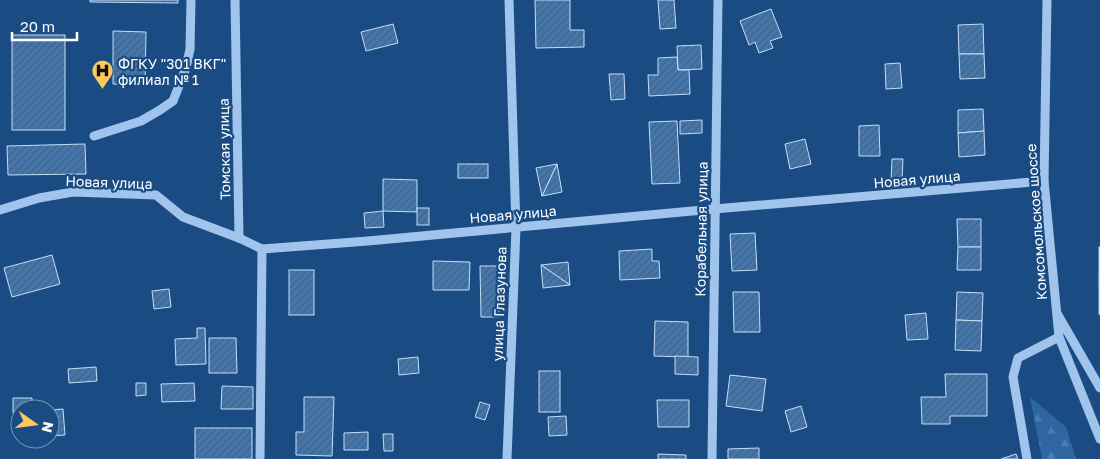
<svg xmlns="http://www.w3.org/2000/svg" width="1100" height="459" viewBox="0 0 1100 459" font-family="'Golos Text',sans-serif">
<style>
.forest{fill:url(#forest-firs)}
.building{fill:url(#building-hatch);stroke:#c4def8}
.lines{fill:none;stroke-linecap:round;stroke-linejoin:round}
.minor{stroke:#a0c4eb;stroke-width:9}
.labels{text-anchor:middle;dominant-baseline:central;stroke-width:4.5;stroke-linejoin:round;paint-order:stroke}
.poi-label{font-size:14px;fill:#fff;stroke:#1a4c83;text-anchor:start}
.street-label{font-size:14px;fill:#fff;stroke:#1a4c83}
</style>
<defs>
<pattern id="forest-firs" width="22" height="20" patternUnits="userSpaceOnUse" patternTransform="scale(1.25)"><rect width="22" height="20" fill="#2d66a2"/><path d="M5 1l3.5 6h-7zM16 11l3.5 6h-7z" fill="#4c7db0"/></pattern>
<pattern id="building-hatch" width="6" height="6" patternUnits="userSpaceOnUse" patternTransform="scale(1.25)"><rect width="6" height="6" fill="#4376ad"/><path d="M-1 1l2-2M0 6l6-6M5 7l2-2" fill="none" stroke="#48617c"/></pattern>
</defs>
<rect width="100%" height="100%" fill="#1a4c83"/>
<path class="forest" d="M1030 397 1066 427 1076 459H1042Z"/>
<g class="building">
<path d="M90 0H178V3L90 2Z"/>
<path d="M535 0H570V30H584V47L536 48Z"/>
<path d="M658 0H674L676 28 660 29Z"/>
<path d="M771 9 782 37 770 41 773 48 759 53 755 42 749 45 740 21Z"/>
<path d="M393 24 398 43 366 51 361 32Z"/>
<path d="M983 24 984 54H959L958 25Z"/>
<path d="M113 31 146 32 145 85 113 84Z"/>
<rect x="12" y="35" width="53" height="95"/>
<path d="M701 45 702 69 678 70 677 46Z"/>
<path d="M959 54H984L985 78 960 79Z"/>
<path d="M677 57 678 70H689L690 94 649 96 648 75H658V58Z"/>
<path d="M900 63 902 88 886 89 885 64Z"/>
<path d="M609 74H624L625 99 611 100Z"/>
<path d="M983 109 984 131 958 133V110Z"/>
<path d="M702 120V133L680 134V121Z"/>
<path d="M677 121 680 183 652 184 649 122Z"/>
<path d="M879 125 880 156H859V126Z"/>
<path d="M984 131 985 155 959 157 958 133Z"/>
<path d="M805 139 811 164 790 169 785 144Z"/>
<path d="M85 144 86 174 8 175 7 146Z"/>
<path d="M892 159H903L902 181 891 180Z"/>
<rect x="458" y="164" width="30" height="14"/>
<path d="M557 164 562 192 542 196Z"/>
<path d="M557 164 542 196 536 168Z"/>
<path d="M383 179 417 180V212L383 211Z"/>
<rect x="417" y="208" width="12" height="17"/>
<path d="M383 211 384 227 365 228 364 213Z"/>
<path d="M957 219H981V247H958Z"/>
<path d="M755 233 757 270 732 271 730 234Z"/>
<path d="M958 247H981V270H957Z"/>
<rect x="1099" y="247" width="1" height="33"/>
<path d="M652 249V261H659L660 278 620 280 619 251Z"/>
<path d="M52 255 60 284 12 297 4 268Z"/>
<path d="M433 261 470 262 469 290H433Z"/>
<path d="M568 262 570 285 541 265Z"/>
<path d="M541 265 570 285 543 288Z"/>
<path d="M480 266H499V317H481Z"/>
<rect x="289" y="270" width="25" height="45"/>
<rect x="1099" y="280" width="1" height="34"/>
<path d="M169 289 171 307 154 309 152 291Z"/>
<path d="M733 292H759L760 332H734Z"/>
<path d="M957 292 983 293 982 321 956 320Z"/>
<path d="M926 313 928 339 907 340 905 315Z"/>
<path d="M956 320 982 321 981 351 955 350Z"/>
<path d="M655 321 688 322V357L654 356Z"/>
<path d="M197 328H205L206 364 176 365 175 339 197 338Z"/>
<path d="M209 338H236L237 373H209Z"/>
<path d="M675 356 698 357V375L675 374Z"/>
<path d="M418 357 419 373 399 375 398 359Z"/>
<path d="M96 367 97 381 69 383 68 369Z"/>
<rect x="539" y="371" width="21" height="41"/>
<path d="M945 374H987V416H950V424H922L921 397H946Z"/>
<path d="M730 375 766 379 762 411 726 406Z"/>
<path d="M136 383H146V395L136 396Z"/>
<path d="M194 383 195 401 162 402 161 384Z"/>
<path d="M222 386 253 387V409H221Z"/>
<path d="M304 397H334L332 456 296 455V432H304Z"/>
<path d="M13 398H32V409H20V413H13Z"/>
<path d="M657 400H689V427H658Z"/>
<path d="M480 402 490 405 485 420 475 417Z"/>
<path d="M801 406 807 427 791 432 785 411Z"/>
<path d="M63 409 65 435 50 436V410Z"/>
<path d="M566 416 567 435 549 436 548 417Z"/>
<rect x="195" y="428" width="57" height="31"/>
<path d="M368 432V450H344V433Z"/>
<path d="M383 434H393V451H384Z"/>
<path d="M759 448V459H728V449Z"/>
<path d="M658 454 686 455V459H658Z"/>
<path d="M1016 454 1018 459H1001Z"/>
</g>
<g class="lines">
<g class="minor">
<path d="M235 0 239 238"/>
<path d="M1047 0 1044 181 1059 337 1100 439"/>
<path d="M94 136 141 121 160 110 173 101 186 68 190 49 191 0"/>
<path d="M0 210 39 198 73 192 156 195 183 217 239 238 262 249 368 241 714 209 1044 181"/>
<path d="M1058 315 1100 388"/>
<path d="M260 459 262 249"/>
<path d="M507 459 516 228 509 0"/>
<path d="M712 459 718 0"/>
<path d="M1027 459 1013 377 1018 358 1059 337"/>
</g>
</g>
<defs>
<symbol id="hospital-pin" viewBox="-11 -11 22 30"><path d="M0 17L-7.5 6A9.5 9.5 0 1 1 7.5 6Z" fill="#fdc95c" stroke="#1a4c83"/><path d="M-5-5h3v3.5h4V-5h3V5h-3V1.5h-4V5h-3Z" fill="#111"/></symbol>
</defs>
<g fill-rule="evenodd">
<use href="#hospital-pin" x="90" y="58" width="25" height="34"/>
</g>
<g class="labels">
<g class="poi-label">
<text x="118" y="63">ФГКУ "301 ВКГ"<tspan x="118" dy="16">филиал № 1</tspan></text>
</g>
<g class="street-label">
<text transform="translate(224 149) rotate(-91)">Томская улица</text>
<text transform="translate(917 179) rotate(-5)">Новая улица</text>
<text transform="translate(109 182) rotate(2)">Новая улица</text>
<text transform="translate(513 214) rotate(-5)">Новая улица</text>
<text transform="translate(1036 222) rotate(-94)">Комсомольское шоссе</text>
<text transform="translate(701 229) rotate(-89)">Корабельная улица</text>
<text transform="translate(499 304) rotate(-88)">улица Глазунова</text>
</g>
</g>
<g transform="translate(35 424) rotate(104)"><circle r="24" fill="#1a4c83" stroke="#7694b5"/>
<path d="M0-4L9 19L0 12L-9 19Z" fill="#fdc95c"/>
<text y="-8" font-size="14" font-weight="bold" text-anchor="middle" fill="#ffffff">N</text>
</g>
<path d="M12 32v8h65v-8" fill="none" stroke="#ffffff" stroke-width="2.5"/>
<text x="20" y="32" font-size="15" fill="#ffffff" stroke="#1a4c83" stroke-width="4" paint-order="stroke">20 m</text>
</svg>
